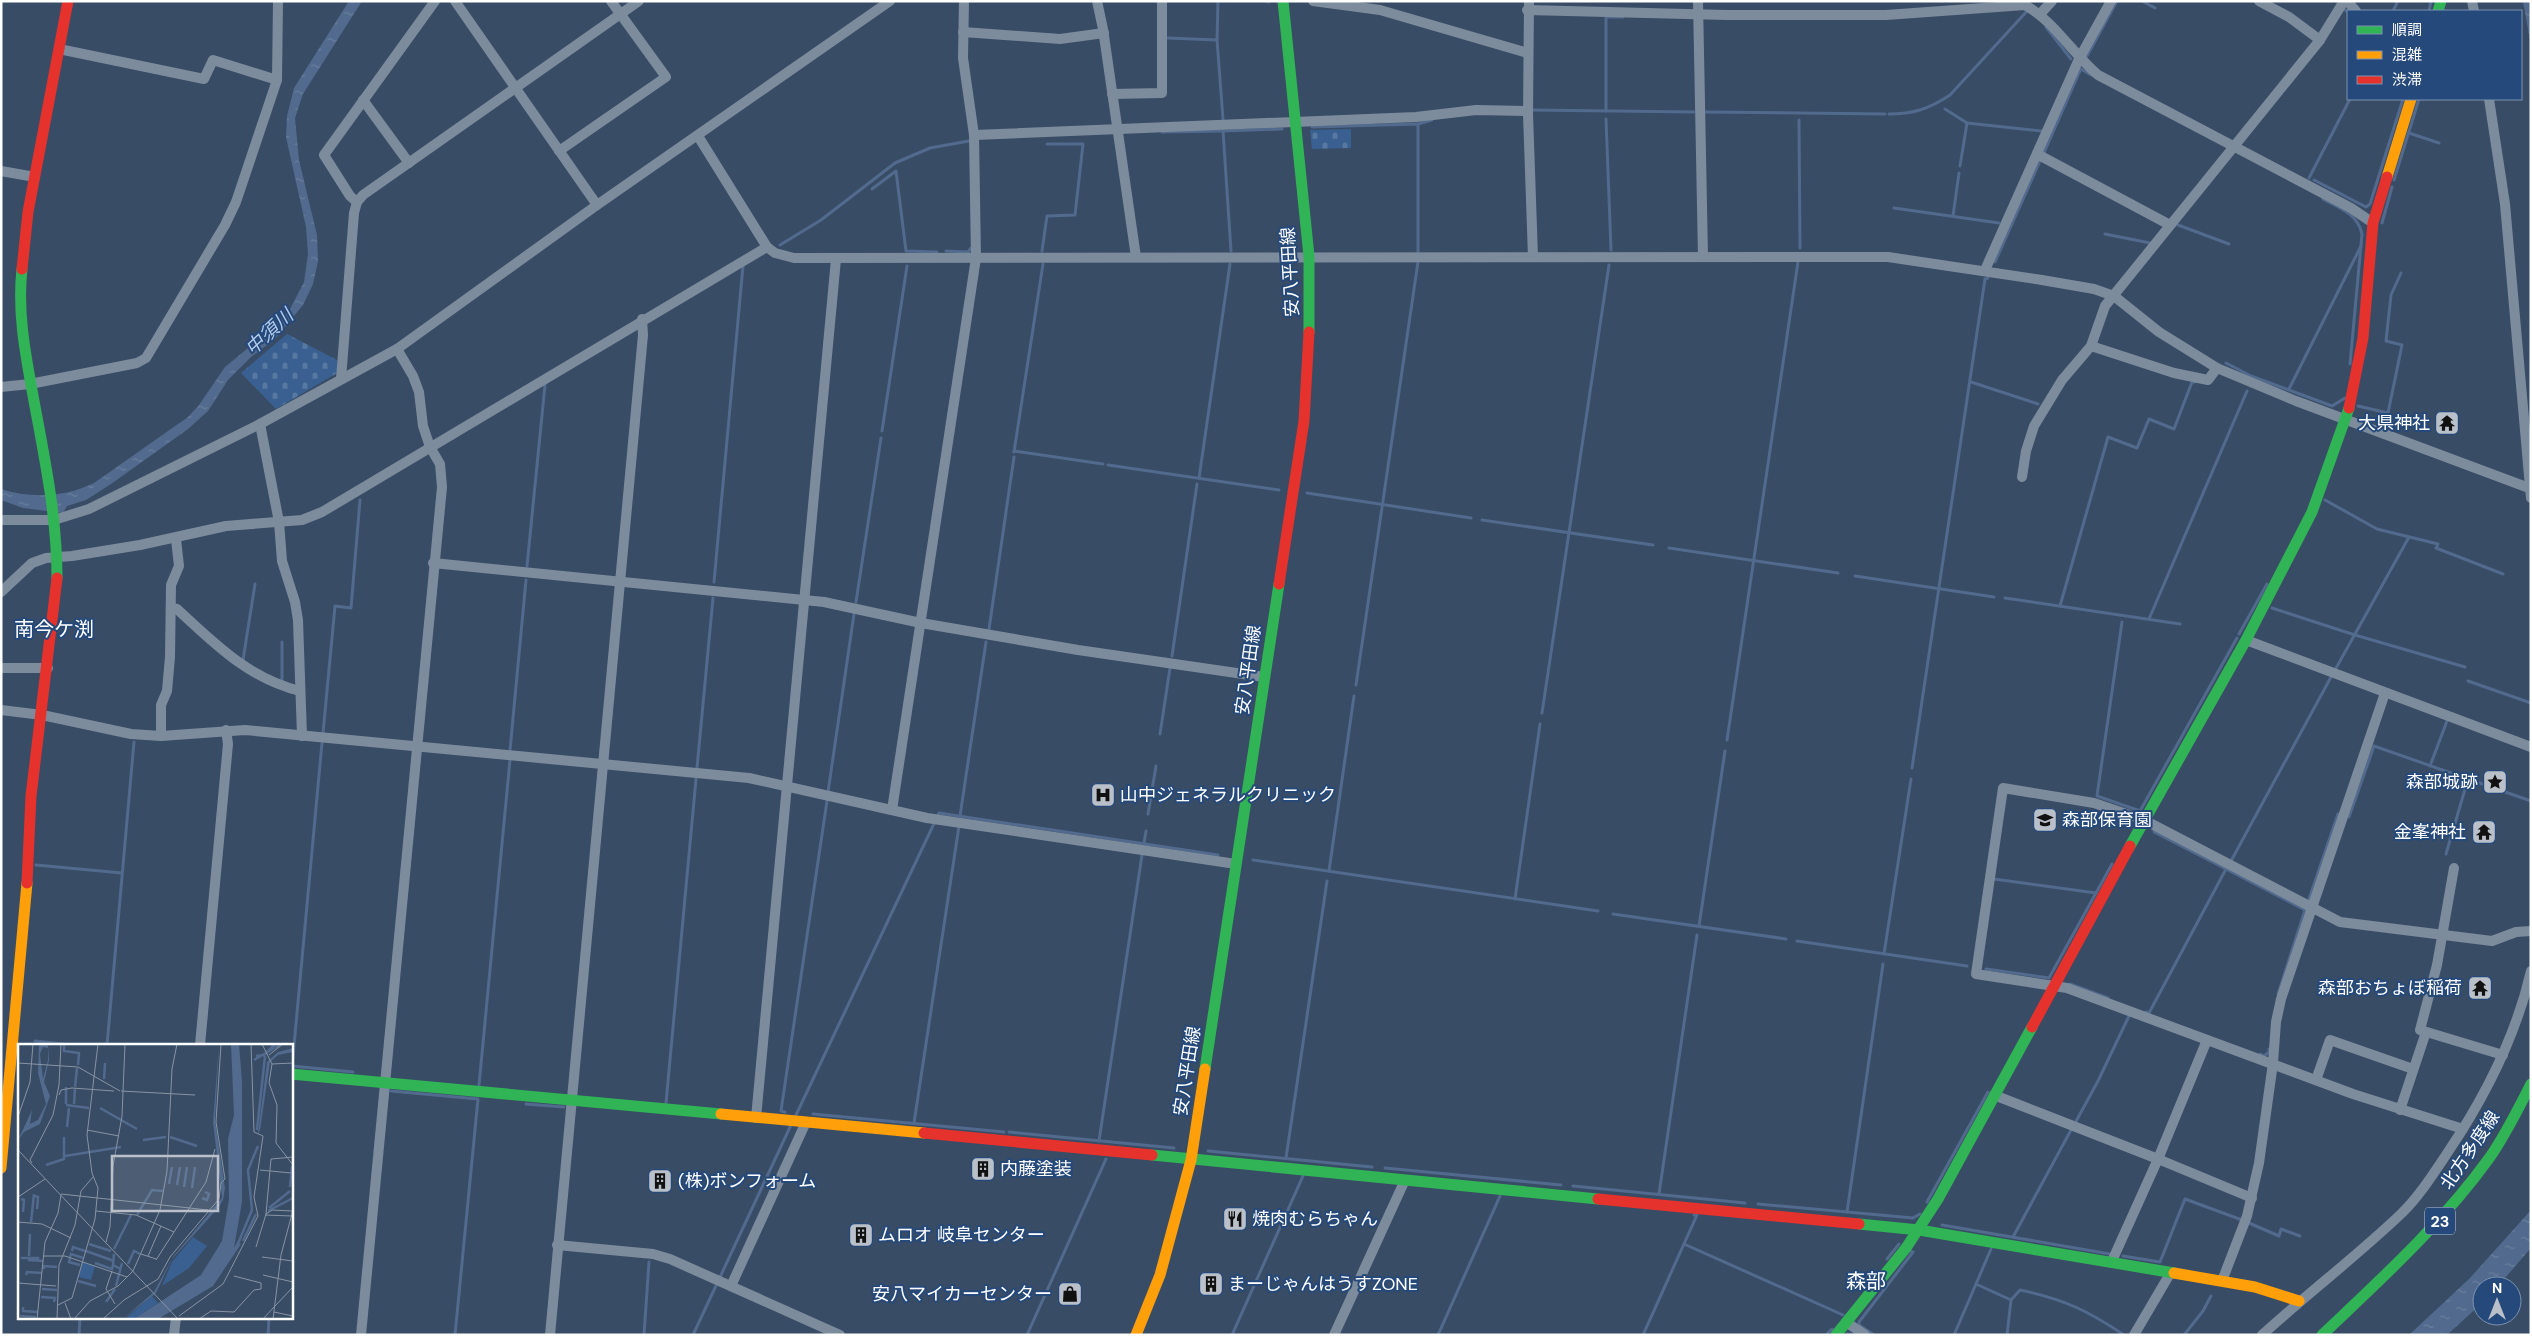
<svg xmlns="http://www.w3.org/2000/svg" width="2532" height="1336" viewBox="0 0 2532 1336" font-family="'DM Sans','Noto Sans JP',sans-serif">
<style>
.cemetery{fill:url(#cemetery-stones)}
.water{fill:url(#water-ripples)}
.lines{fill:none;stroke-linecap:round;stroke-linejoin:round}
.stream{stroke:#516a8d;stroke-width:3}
.street{stroke:#7d8c9d;stroke-width:10}
.fast{stroke:#30b455;stroke-width:11}
.slow{stroke:#ff9f0a;stroke-width:11}
.jam{stroke:#e5322d;stroke-width:11}
.labels{text-anchor:middle;dominant-baseline:central;stroke-width:4;stroke-linejoin:round;paint-order:stroke}
.shield{fill:#25497a;stroke:#bec8d7;stroke-width:1}
.shield-label{font-size:16px;font-weight:bold;fill:#fff}
.street-label{font-size:18px;fill:#fff;stroke:#25497a}
.poi-label{font-size:18px;fill:#fff;stroke:#25497a;text-anchor:start}
.water-label{font-size:19px;font-style:italic;fill:#b3ccec;stroke:#25497a}
.quarter-label{font-size:20px;fill:#fff;stroke:#25497a}
.inset-river{fill:none;stroke:#516a8d;stroke-width:2.5}
.inset-road{fill:none;stroke:#8894a3;stroke-width:1}
.view{fill:#bac0c9;fill-opacity:0.15;stroke:#bac0c9;stroke-width:2.5}
.inset-edge{fill:none;stroke:#fff;stroke-width:2.5}
</style>
<defs>
<pattern id="cemetery-stones" width="16" height="16" patternUnits="userSpaceOnUse" patternTransform="scale(1.25)"><rect width="16" height="16" fill="#396090"/><path d="M2 7V4a2 2 0 0 1 4 0v3zM10 15v-3a2 2 0 0 1 4 0v3z" fill="#5778a1"/></pattern>
<pattern id="water-ripples" width="26" height="14" patternUnits="userSpaceOnUse" patternTransform="scale(1.25)"><rect width="26" height="14" fill="#516a8d"/><path d="M2 4q2-2 4 0t4 0M15 11q2-2 4 0t4 0" fill="none" stroke="#6b809e"/></pattern>
</defs>
<rect width="100%" height="100%" fill="#394c66"/>
<g class="cemetery">
<path d="M1351 129V148L1312 149 1310 130Z"/>
<path d="M287 334 337 360V373L276 409 241 373Z"/>
</g>
<g class="water">
<path d="M349 1H362L303 94 295 118 299 160 317 235 318 261 313 284 303 305 275 339 251 357 228 380 208 411 188 429 111 484 86 500 67 506 63 513 23 508 1 500V489C31 499 66 497 94 483L188 417 199 405 225 367 271 329 290 309 304 282 308 254 306 227 286 137 287 116 294 88Z"/>
<path d="M2523 1H2531V46Z"/>
<path d="M2531 1210V1248L2498 1286H2482V1303L2447 1335H2409L2470 1278Z"/>
</g>
<g class="lines">
<g class="stream">
<path d="M1218 1 1217 40 1223 119"/>
<path d="M1266 1 1269 2"/>
<path d="M2142 1 2155 8"/>
<path d="M2344 9 2348 12"/>
<path d="M2393 11 2398 1"/>
<path d="M2429 11 2431 1"/>
<path d="M2046 27 2071 59"/>
<path d="M1168 38 1217 40"/>
<path d="M2087 56 2117 1"/>
<path d="M1945 109 1967 123 2041 131"/>
<path d="M1531 110 1694 112"/>
<path d="M1606 111V17H1623"/>
<path d="M1703 112 1885 114"/>
<path d="M1889 114C1913 114 1929 109 1950 95L2028 10"/>
<path d="M1606 119 1611 250"/>
<path d="M1799 120 1800 248"/>
<path d="M1418 124 1432 120"/>
<path d="M1312 127 1418 124V252"/>
<path d="M1162 132 1223 131"/>
<path d="M2409 133 2439 143"/>
<path d="M2043 155 2079 73 2081 69 2091 75"/>
<path d="M1960 166 1967 123"/>
<path d="M2309 178 2350 99"/>
<path d="M2314 180 2366 207 2370 204 2403 99"/>
<path d="M2394 180 2419 99"/>
<path d="M872 189 896 171 906 251 937 252"/>
<path d="M2323 199C2339 208 2358 214 2362 234L2350 364"/>
<path d="M1894 208 1999 223"/>
<path d="M1953 216 1959 173"/>
<path d="M2382 223 2392 187"/>
<path d="M2178 225 2229 244"/>
<path d="M2105 234 2150 243"/>
<path d="M780 245 821 220 895 163 930 148 969 141"/>
<path d="M946 251 968 252 971 248"/>
<path d="M1042 251 1047 216 1075 215 1083 144H1047"/>
<path d="M1231 251 1223 131 1282 129"/>
<path d="M1995 262 2040 161"/>
<path d="M2226 363 2251 376 2332 406 2345 398"/>
<path d="M1971 382 2038 404"/>
<path d="M2289 389 2361 246"/>
<path d="M2358 406 2388 413 2402 345 2386 341 2391 295 2401 273"/>
<path d="M2384 426 2388 413"/>
<path d="M882 431 907 266"/>
<path d="M1014 451 1103 464"/>
<path d="M1014 452 1043 264"/>
<path d="M1108 465 1279 490"/>
<path d="M1199 478 1230 264"/>
<path d="M1307 493 1471 518"/>
<path d="M2325 500 2377 529 2438 544 2436 548 2503 574"/>
<path d="M1482 520 1653 545"/>
<path d="M1669 548 1838 573"/>
<path d="M527 566 545 385"/>
<path d="M1855 576 1994 597"/>
<path d="M714 582 743 266"/>
<path d="M2005 598 2180 624"/>
<path d="M856 602 881 438"/>
<path d="M2060 606 2108 437 2137 448 2149 419 2174 429 2192 382H2195"/>
<path d="M2272 608 2355 635 2465 667"/>
<path d="M2149 619 2247 391"/>
<path d="M2122 622 2097 796 2140 811 2237 638"/>
<path d="M989 629 1014 457"/>
<path d="M2239 634 2267 584"/>
<path d="M1172 656 1197 484"/>
<path d="M243 660 255 584"/>
<path d="M2335 670 2409 537"/>
<path d="M2468 681 2531 703"/>
<path d="M282 682V642"/>
<path d="M1356 685 1418 262"/>
<path d="M1542 713 1609 265"/>
<path d="M323 733 335 606 351 608 360 500"/>
<path d="M1160 734 1170 668"/>
<path d="M1727 740 1798 262"/>
<path d="M510 750 526 580"/>
<path d="M2430 766 2447 721"/>
<path d="M697 768 713 598"/>
<path d="M1912 768 1985 279 1988 278"/>
<path d="M828 792 854 614"/>
<path d="M1148 814 1156 766"/>
<path d="M960 816 986 642"/>
<path d="M2349 817 2374 746 2531 801"/>
<path d="M1144 843 1146 831"/>
<path d="M2446 854 2468 779"/>
<path d="M1253 860 1598 911"/>
<path d="M2231 861 2331 677"/>
<path d="M36 865 122 873"/>
<path d="M2226 869 2305 910 2278 994"/>
<path d="M1329 871 1354 696"/>
<path d="M1994 879 2096 893"/>
<path d="M1515 899 1540 724"/>
<path d="M2309 899 2338 814"/>
<path d="M1613 914 1786 939"/>
<path d="M1699 926 1725 751"/>
<path d="M1797 941 1967 966"/>
<path d="M1884 954 1911 779"/>
<path d="M1986 969 2049 978 2112 864"/>
<path d="M2070 984 2108 998"/>
<path d="M2146 1012 2149 1013 2226 869 2154 832"/>
<path d="M35 1041 72 1045"/>
<path d="M107 1045 134 742"/>
<path d="M2260 1054 2264 1056 2269 1052V1049"/>
<path d="M292 1066 353 1072"/>
<path d="M292 1067 322 743"/>
<path d="M291 1084V1082"/>
<path d="M479 1085 510 760"/>
<path d="M391 1091 478 1099 455 1335"/>
<path d="M666 1103 696 779"/>
<path d="M526 1104 564 1107"/>
<path d="M785 1112 781 1111 827 801"/>
<path d="M813 1114 1004 1132"/>
<path d="M796 1115 939 813 1218 855"/>
<path d="M914 1123 959 826"/>
<path d="M2074 1125 2098 1081 2129 1016"/>
<path d="M1009 1132 1174 1148"/>
<path d="M1099 1141 1142 855"/>
<path d="M1208 1151 1372 1167"/>
<path d="M1286 1158 1327 881"/>
<path d="M1385 1168 1561 1185"/>
<path d="M1573 1186 1745 1203"/>
<path d="M1659 1194 1697 935"/>
<path d="M1927 1202 1988 1092"/>
<path d="M1758 1204 1913 1218 1920 1214"/>
<path d="M1847 1212 1883 964"/>
<path d="M2249 1223 2279 1236 2281 1229 2300 1236"/>
<path d="M1942 1225 2110 1254"/>
<path d="M2013 1237 2071 1130"/>
<path d="M1684 1244 1843 1315"/>
<path d="M2123 1256 2160 1262 2185 1199 2242 1220"/>
<path d="M1887 1259 1899 1244"/>
<path d="M1976 1284 1991 1249"/>
<path d="M1847 1334 1856 1335"/>
<path d="M79 1335 80 1317"/>
<path d="M268 1335 269 1317"/>
<path d="M644 1335 649 1262"/>
<path d="M693 1335 791 1125"/>
<path d="M1027 1335 1106 1159"/>
<path d="M1232 1335 1303 1176"/>
<path d="M1438 1335 1500 1196"/>
<path d="M1643 1335 1697 1215H1694"/>
<path d="M1826 1335 1832 1329"/>
<path d="M1874 1335 1859 1325V1322L1913 1252 1911 1251"/>
<path d="M1954 1335 1976 1284 2011 1300 2020 1290C2063 1299 2087 1310 2124 1335"/>
<path d="M2007 1335 2011 1300"/>
<path d="M2184 1335 2203 1311 2211 1296"/>
</g>
<g class="street">
<path d="M455 1 597 205"/>
<path d="M1097 1 1103 29 1136 257"/>
<path d="M1313 1 1380 10 1528 53"/>
<path d="M1529 1 1528 114 1533 257"/>
<path d="M1698 1 1703 257"/>
<path d="M2259 1 2289 17 2320 40"/>
<path d="M2347 1 2356 11"/>
<path d="M2472 1 2474 11"/>
<path d="M1527 10 1727 15H1886L2025 5C2054 21 2072 53 2098 75L2351 208 2373 223"/>
<path d="M2041 13 2052 1"/>
<path d="M963 32 1060 39 1104 33"/>
<path d="M59 49 204 79 213 60 277 80"/>
<path d="M1112 94 1162 93V1"/>
<path d="M2489 99 2505 204 2531 498"/>
<path d="M363 100 409 163"/>
<path d="M974 135 1416 117 1476 110 1528 111"/>
<path d="M698 136 767 247 775 253 794 258 1888 257 2042 280 2094 289 2114 296 2159 332 2217 368 2296 401 2529 488"/>
<path d="M559 151 666 77 611 1"/>
<path d="M2037 154 2170 225"/>
<path d="M1 171 35 177"/>
<path d="M357 202 350 196 324 155 435 1"/>
<path d="M1985 270 2079 59 2111 1"/>
<path d="M2091 346 2174 373 2208 380 2217 368"/>
<path d="M341 379 354 213 357 202 363 195 639 1"/>
<path d="M1 387 30 384 137 363 146 358 225 225 236 202 277 80 278 1"/>
<path d="M260 424 279 522 282 561 295 602 298 620 302 736"/>
<path d="M2022 477 2026 451 2034 426 2062 380 2091 346 2105 306 2320 40 2344 1"/>
<path d="M1 520H54L89 509 260 424 397 349 597 205 890 1"/>
<path d="M433 563 824 602 921 623 1078 650 1264 677"/>
<path d="M1 592 32 563 46 558 72 556 140 545 226 526 302 520 322 512 767 247"/>
<path d="M172 608 177 609C215 644 248 678 300 691"/>
<path d="M2246 640 2531 747"/>
<path d="M1 668H48"/>
<path d="M1 710 42 715 131 734 161 736 245 730 749 778 927 818 1236 864"/>
<path d="M161 736V705L167 691 170 657 171 585 179 566 176 539"/>
<path d="M892 810 976 258 974 135 963 58 964 1"/>
<path d="M2454 868 2437 965 2420 1030 2503 1055"/>
<path d="M2207 1040 2158 1159 2252 1198"/>
<path d="M200 1045 228 744 226 730"/>
<path d="M2316 1080 2330 1040 2413 1069"/>
<path d="M1994 1095 2158 1159 2112 1261"/>
<path d="M2400 1110 2426 1032"/>
<path d="M756 1118 836 259"/>
<path d="M2463 1129 2353 1094 2067 988 1976 974 2003 788 2094 803 2144 820 2340 922 2492 941 2516 932 2531 931"/>
<path d="M557 1245 653 1254 670 1259 840 1335"/>
<path d="M2222 1281 2247 1216 2259 1163 2273 1063 2276 1022 2281 999 2385 693"/>
<path d="M731 1286 806 1122"/>
<path d="M1846 1322 1865 1335"/>
<path d="M174 1335 176 1317"/>
<path d="M361 1335 442 487 440 464 430 447 423 426 419 392 413 376 397 349"/>
<path d="M550 1335 643 335 642 319"/>
<path d="M1334 1335 1405 1180"/>
<path d="M2134 1335 2171 1272"/>
<path d="M2262 1335C2308 1293 2357 1256 2402 1213 2420 1195 2434 1173 2448 1152 2485 1097 2516 1036 2531 971"/>
</g>
<g class="fast">
<path d="M1283 1 1309 256V332"/>
<path d="M2438 11 2441 1"/>
<path d="M22 269C17 314 26 357 34 401 45 460 57 518 57 578"/>
<path d="M2130 846 2246 640 2312 512 2349 408"/>
<path d="M1205 1069 1279 584"/>
<path d="M291 1074 721 1114"/>
<path d="M1152 1155 1598 1199"/>
<path d="M1859 1224 1919 1230 2174 1273"/>
<path d="M1836 1335 1906 1248 1938 1199 2032 1027"/>
<path d="M2322 1335C2381 1279 2442 1224 2490 1157 2506 1134 2518 1109 2531 1084"/>
</g>
<g class="slow">
<path d="M2387 177 2411 99"/>
<path d="M721 1114 924 1133"/>
<path d="M1 1168 27 883"/>
<path d="M2174 1273 2255 1287 2299 1301"/>
<path d="M1136 1335 1160 1275 1191 1160 1205 1069"/>
</g>
<g class="jam">
<path d="M22 269 28 212 68 1"/>
<path d="M2349 408 2363 338 2373 223 2387 177"/>
<path d="M1279 584 1304 421 1309 332"/>
<path d="M27 883 31 796 57 578"/>
<path d="M2032 1027 2130 846"/>
<path d="M924 1133 1152 1155"/>
<path d="M1598 1199 1859 1224"/>
</g>
</g>
<defs>
<symbol id="temple-square" viewBox="-11 -11 22 22"><rect x="-9" y="-9" width="18" height="18" rx="4" fill="#bac0c9" stroke="#25497a"/><path d="M0-6L5-2H3V0L6.5 2.5H4V6H1.5V3h-3V6H-4V2.5H-6.5L-3 0V-2H-5Z" fill="#111"/></symbol>
<symbol id="sight-square" viewBox="-11 -11 22 22"><rect x="-9" y="-9" width="18" height="18" rx="4" fill="#bac0c9" stroke="#25497a"/><path d="M0-6L1.8-2.2L6-1.7L2.9 1.2L3.7 5.4L0 3.3L-3.7 5.4L-2.9 1.2L-6-1.7L-1.8-2.2Z" fill="#111"/></symbol>
<symbol id="hospital-square" viewBox="-11 -11 22 22"><rect x="-9" y="-9" width="18" height="18" rx="4" fill="#bac0c9" stroke="#25497a"/><path d="M-5-5h3v3.5h4V-5h3V5h-3V1.5h-4V5h-3Z" fill="#111"/></symbol>
<symbol id="school-square" viewBox="-11 -11 22 22"><rect x="-9" y="-9" width="18" height="18" rx="4" fill="#bac0c9" stroke="#25497a"/><path d="M0-5L7-2L0 1L-7-2ZM-4 1L0 2.5L4 1V4Q0 6-4 4Z" fill="#111"/></symbol>
<symbol id="building-square" viewBox="-11 -11 22 22"><rect x="-9" y="-9" width="18" height="18" rx="4" fill="#bac0c9" stroke="#25497a"/><path d="M-4-6H4V6H1V3H-1V6H-4ZM-2.5-4.3h1.7v1.8h-1.7ZM.8-4.3h1.7v1.8H.8ZM-2.5-1h1.7V.8h-1.7ZM.8-1h1.7V.8H.8Z" fill="#111"/></symbol>
<symbol id="restaurant-square" viewBox="-11 -11 22 22"><rect x="-9" y="-9" width="18" height="18" rx="4" fill="#bac0c9" stroke="#25497a"/><path d="M-5-6h1v4h1v-4h1v4h1v-4h1v5L-1.5 .5V6h-2V.5L-5-1ZM5-6V6H3V1.5H1.5Q1.5-4 5-6Z" fill="#111"/></symbol>
<symbol id="shop-square" viewBox="-11 -11 22 22"><rect x="-9" y="-9" width="18" height="18" rx="4" fill="#bac0c9" stroke="#25497a"/><path d="M-5-2.5h2.3a2.7 3.5 0 0 1 5.4 0H5L5.5 6h-11ZM-1.5-2.5h3a1.5 2.3 0 0 0-3 0Z" fill="#111"/></symbol>
</defs>
<g fill-rule="evenodd">
<use href="#temple-square" x="2433" y="409" width="28" height="28"/>
<use href="#sight-square" x="2481" y="768" width="28" height="28"/>
<use href="#hospital-square" x="1089" y="781" width="28" height="28"/>
<use href="#school-square" x="2031" y="806" width="28" height="28"/>
<use href="#temple-square" x="2470" y="818" width="28" height="28"/>
<use href="#temple-square" x="2466" y="974" width="28" height="28"/>
<use href="#building-square" x="969" y="1155" width="28" height="28"/>
<use href="#building-square" x="646" y="1167" width="28" height="28"/>
<use href="#restaurant-square" x="1221" y="1205" width="28" height="28"/>
<use href="#building-square" x="847" y="1221" width="28" height="28"/>
<use href="#building-square" x="1197" y="1270" width="28" height="28"/>
<use href="#shop-square" x="1056" y="1280" width="28" height="28"/>
</g>
<g class="labels">
<rect class="shield" x="2425" y="1207.5" width="30" height="27" rx="4"/>
<g class="shield-label">
<text x="2440" y="1221">23</text>
</g>
<g class="street-label">
<text transform="translate(1290 272) rotate(-93)">安八平田線</text>
<text transform="translate(1248 670) rotate(-82)">安八平田線</text>
<text transform="translate(1187 1071) rotate(-81)">安八平田線</text>
<text transform="translate(2470 1150) rotate(-56)">北方多度線</text>
</g>
<g class="poi-label">
<text x="2430" y="423" text-anchor="end">大県神社</text>
<text x="2478" y="782" text-anchor="end">森部城跡</text>
<text x="1120" y="795">山中ジェネラルクリニック</text>
<text x="2062" y="820">森部保育園</text>
<text x="2466" y="832" text-anchor="end">金峯神社</text>
<text x="2462" y="988" text-anchor="end">森部おちょぼ稲荷</text>
<text x="1000" y="1169">内藤塗装</text>
<text x="678" y="1181">(株)ボンフォーム</text>
<text x="1252" y="1219">焼肉むらちゃん</text>
<text x="878" y="1235">ムロオ 岐阜センター</text>
<text x="1228" y="1284">まーじゃんはうすZONE</text>
<text x="1052" y="1294" text-anchor="end">安八マイカーセンター</text>
</g>
<g class="water-label">
<text transform="translate(269 332) rotate(-43)">中須川</text>
</g>
<g class="quarter-label">
<text x="54" y="629">南今ケ渕</text>
<text x="1866" y="1281">森部</text>
</g>
</g>
<g transform="translate(18 1044)">
<rect width="275" height="275" fill="#394c66"/>
<path d="M175 193 189 202 171 224 144 242 154 218ZM134 252 140 259 116 275H107Z" fill="#396090"/>
<path d="M64 218 77 222 73 236 61 233Z" fill="#396090"/>
<path d="M21 0 30 1 31 16 26 38 32 52 22 80 6 88 0 96 14 66 12 80 20 76 28 60 20 29ZM25 3 30 4V16L25 35 22 10ZM201 0 197 76 207 144 205 156 201 163 154 215 138 249 105 275 136 248 155 213 204 154 195 78ZM213 0H221L224 37V158L216 204 219 198 223 200 195 242 140 275H116L183 231 204 197 211 155 210 95 216 71ZM275 4V8L260 11 252 18 242 86 240 90 249 18 260 8Z" fill="#516a8d" fill-rule="evenodd"/>
<path class="inset-river" d="M46 0V7L61 9 60 21M238 12 246 11 257 0M236 16 262 1M86 35 87 19M57 43 59 24M48 60V43M56 60 57 45M48 61 71 64M82 64 119 85M49 83 51 64M239 86 247 12M152 93 179 102M125 96 148 93M47 112 103 103M28 121 46 115V93M151 140 154 123M159 141 162 123M166 143 169 123M272 143 274 122M174 144 177 123M16 152 20 153 19 165M184 154 189 156 191 150 187 148M3 155 6 156 5 168M251 164 272 147M250 167 275 154M119 171 134 146 145 147M13 178 16 150M225 197 238 170M71 200 93 207M219 202 234 166 230 126 240 102M96 205 113 171M54 207 55 203 67 207M68 207 96 217M96 210 95 221 103 225M11 212 12 190M52 213 53 210 65 214M3 214H20V217M52 214 51 218 62 221M10 216 25 217M77 219 94 225 95 221M110 220 116 207 122 210M26 225V222L39 223M8 231 9 228 24 229M60 237 78 242M98 242 104 219M24 245 39 246M23 253 37 254 36 258M88 258 97 245M5 263V267L20 268M2 272 18 273"/>
<path class="inset-road" d="M244 0 254 20 275 19M251 11 265 0M0 19 60 23 102 47M254 20 251 39 259 61 258 99 275 121M103 47 177 51M41 51 43 46 54 44 96 47M0 73 12 38 15 0M69 86 101 92M0 106 160 275M14 119 12 116 35 71 41 41 43 0M242 126 273 129M43 150 190 166M0 153 27 135M78 167 118 171 156 188M248 170 254 166 274 167M247 171 274 172M0 178 24 180 53 194M88 198 92 183 95 122 104 72 107 0M238 203 248 170 253 115 275 113M123 210 138 215M26 212H47L109 233M130 212 143 182M244 213 275 217M138 216 188 138 197 105M94 227 88 245 97 260M245 231 275 238M0 239 38 242M47 259 53 275M40 261 54 254 77 175 80 144 74 129 69 91 80 0M257 262 275 243M256 268 275 272M161 272 205 240 240 172 236 153 245 92 236 88 233 0M19 275 27 198 40 169 43 151M39 275 41 221 57 181 63 147 75 133M56 275 72 257 100 242 115 227 142 166 149 127 154 25 159 0M85 275 106 256 140 235 152 213 201 155 203 139 207 135 198 78 203 0M181 275 193 267 216 268 236 246 243 245V239L216 232M245 275 256 263M255 275 263 211 275 166"/>
<path class="view" d="M94 112H200V167H94Z"/>
<rect width="275" height="275" class="inset-edge"/>
</g>
<rect width="2532" height="1336" fill="none" stroke="#ffffff" stroke-width="5"/>
<rect x="2347" y="10" width="175" height="90" fill="#25497a" stroke="#7c92af"/>
<rect x="2357" y="26" width="25" height="8" fill="#30b455" stroke="#7c92af"/>
<text x="2392" y="35" font-size="15" fill="#ffffff">順調</text>
<rect x="2357" y="51" width="25" height="8" fill="#ff9f0a" stroke="#7c92af"/>
<text x="2392" y="60" font-size="15" fill="#ffffff">混雑</text>
<rect x="2357" y="76" width="25" height="8" fill="#e5322d" stroke="#7c92af"/>
<text x="2392" y="85" font-size="15" fill="#ffffff">渋滞</text>
<g transform="translate(2497 1301)"><circle r="24" fill="#25497a" stroke="#7c92af"/>
<path d="M0-4L9 19L0 12L-9 19Z" fill="#bac0c9"/>
<text y="-8" font-size="14" font-weight="bold" text-anchor="middle" fill="#ffffff">N</text>
</g>
</svg>
